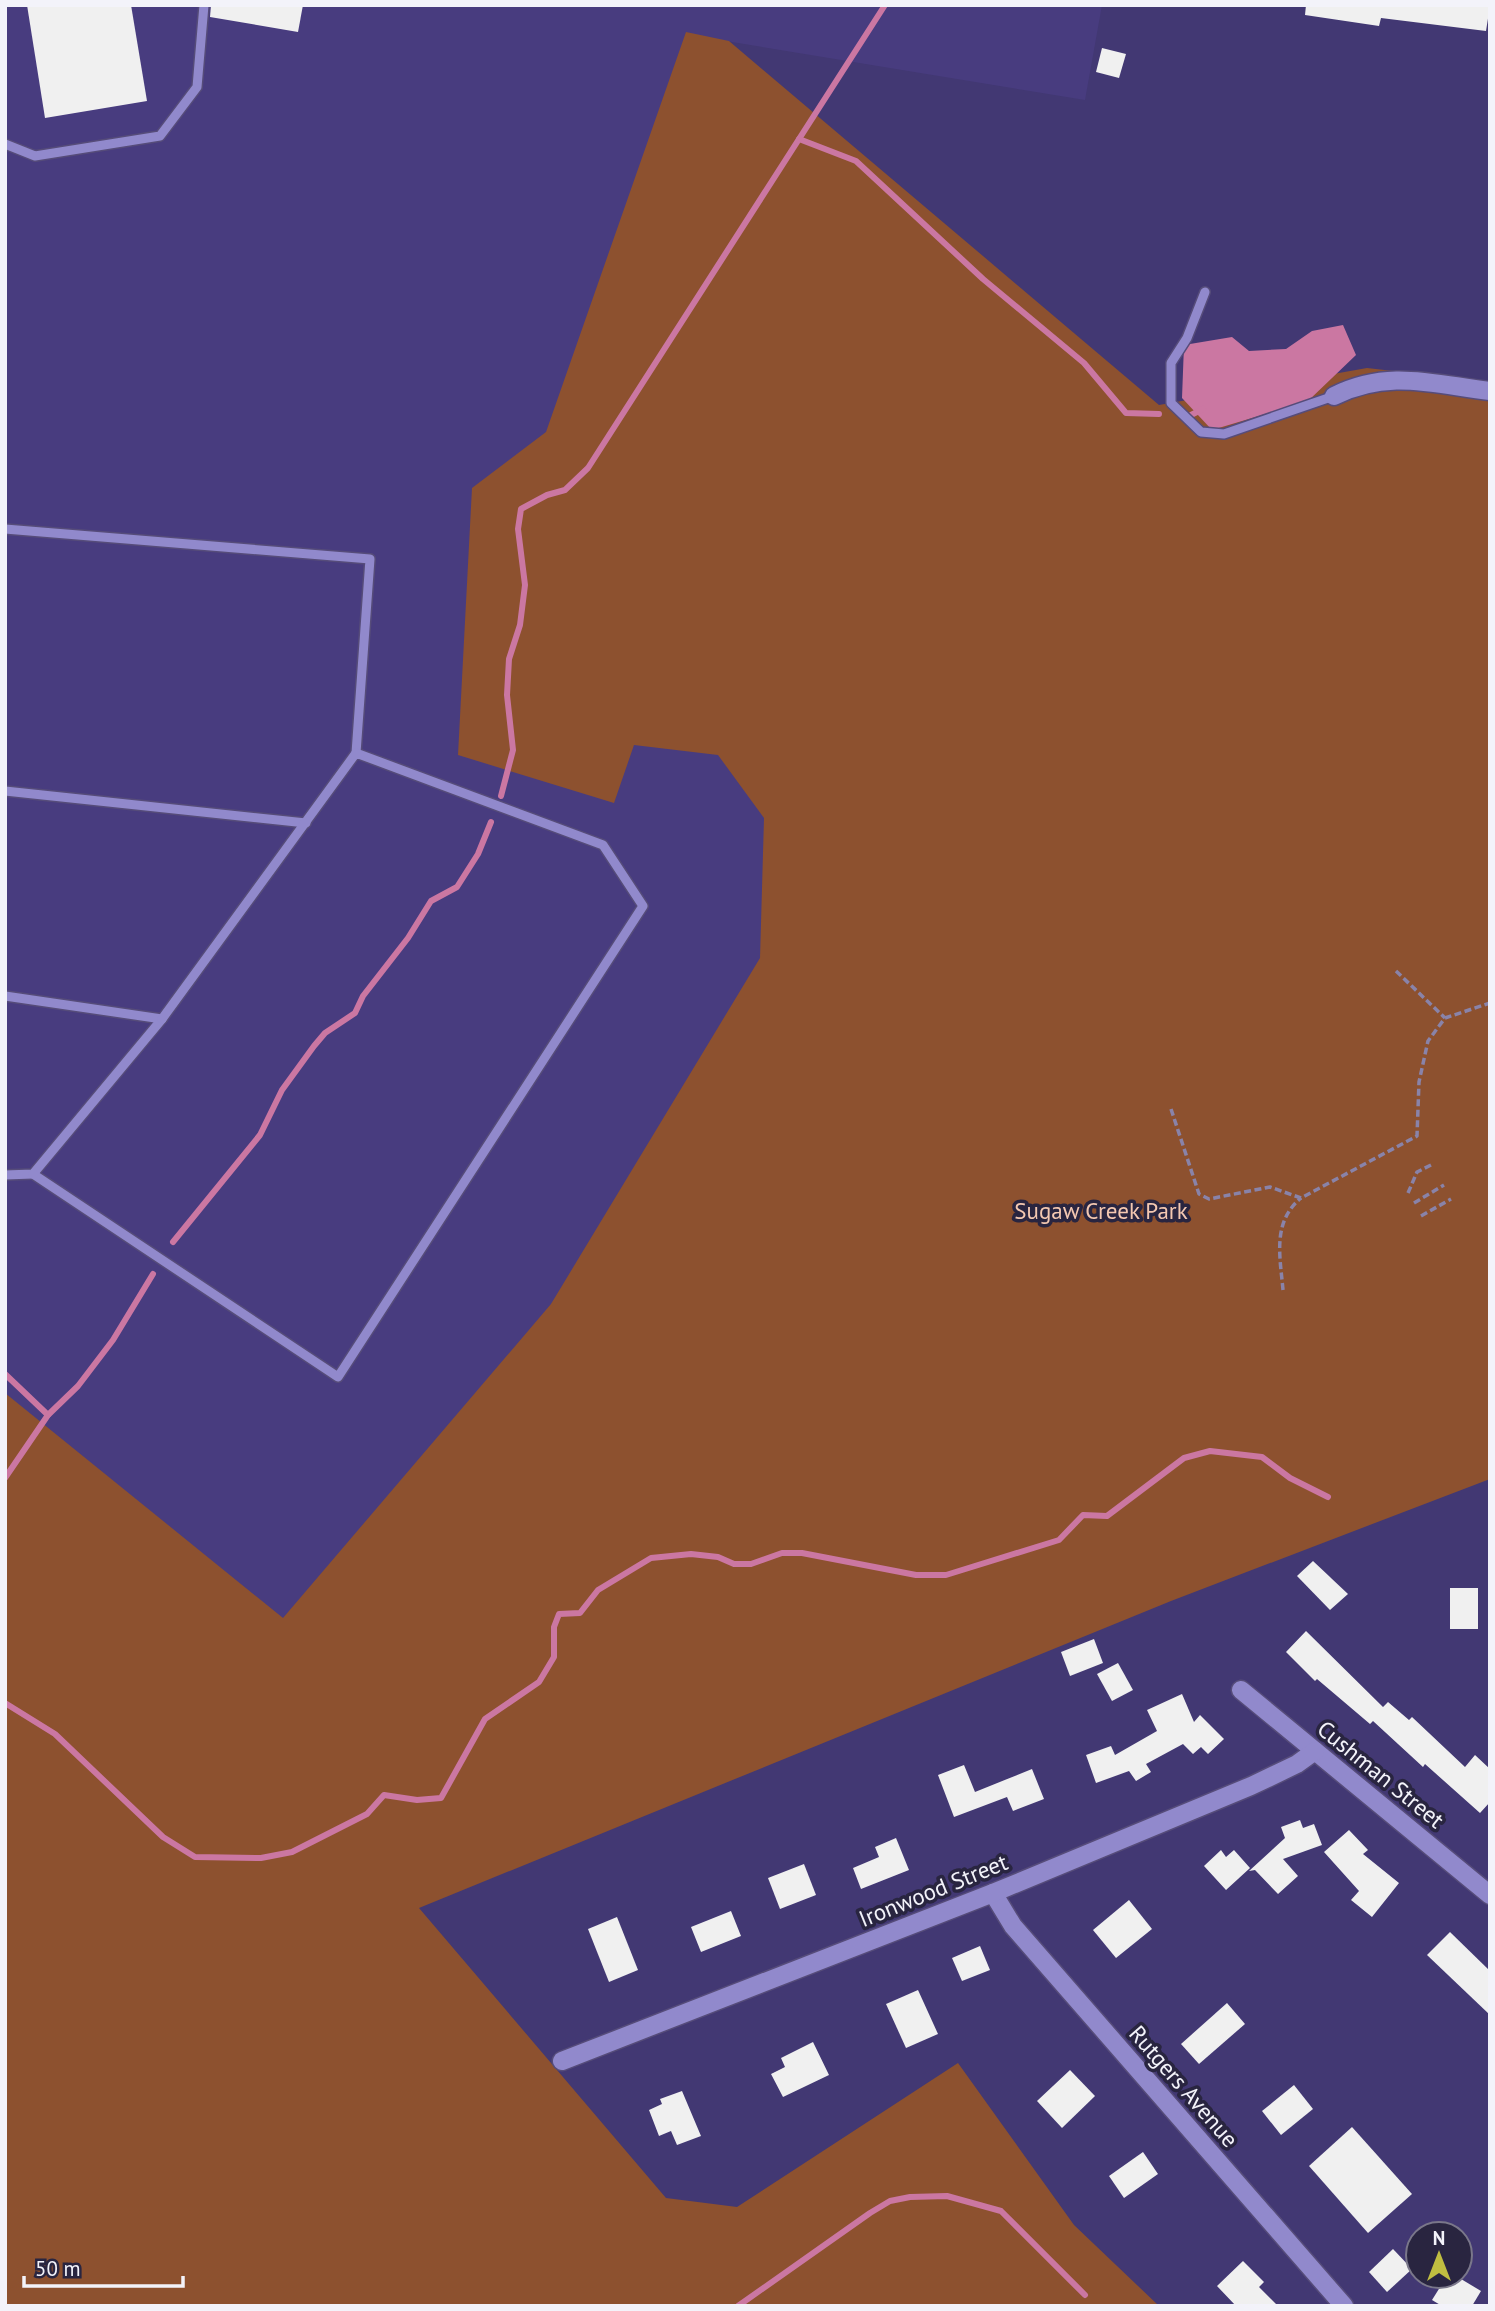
<svg xmlns="http://www.w3.org/2000/svg" width="1495" height="2311" viewBox="0 0 1495 2311" font-family="'PT Sans',sans-serif">
<style>
.built{fill:#483c7f}
.green{fill:#8d512f}
.water{fill:#cb77a2}
.lines{fill:none;stroke-linecap:round;stroke-linejoin:round}
.stream{stroke:#cb77a2;stroke-width:6}
.building{fill:#f0f0f0}
.lane-casing{stroke:#564c7a;stroke-width:12}
.street-casing{stroke:#564c7a;stroke-width:21}
.path{stroke:#8983a9;stroke-width:3.5;stroke-dasharray:7 3.5;stroke-linecap:butt}
.lane{stroke:#9189cc;stroke-width:9}
.street{stroke:#9189cc;stroke-width:18}
.labels{text-anchor:middle;dominant-baseline:central;stroke-width:7;stroke-linejoin:round;paint-order:stroke}
.park-label{font-size:23px;fill:#f4c8b1;stroke:#292540}
.street-label{font-size:23px;fill:#f3f3fa;stroke:#292540}
</style>
<rect width="100%" height="100%" fill="#423873"/>
<path class="built" d="M5 5H1102L1085 100 708 38 821 863 312 1779 5 1478Z"/>
<path class="green" d="M686 32 729 41 1159 405 1367 368 1490 382V1479L1171 1601 419 1908 666 2198 737 2207 958 2063 1074 2225 1159 2306H5V1393L283 1618 551 1304 760 958 764 818 718 755 634 745 614 803 458 755 472 488 546 432Z"/>
<path class="water" d="M1343 325 1356 355 1308 401 1212 430 1182 398 1184 345 1232 337 1249 351 1286 349 1312 331Z"/>
<g class="lines">
<g class="stream">
<path d="M799 139 856 161 983 279 1084 363 1126 413 1159 414"/>
<path d="M1191 415 1203 409"/>
<path d="M501 796 513 750 507 695 509 659 520 625 525 585 518 529 521 509 547 495 565 490 588 468 885 5"/>
<path d="M173 1242 260 1135 282 1090 314 1046 325 1033 355 1013 363 996 408 938 431 901 457 887 478 854 491 822"/>
<path d="M5 1374 48 1415"/>
<path d="M5 1478 48 1415 78 1386 113 1340 153 1274"/>
<path d="M5 1703 55 1734 163 1837 195 1857 261 1858 292 1852 367 1814 384 1795 417 1800 441 1798 485 1719 539 1682 554 1657V1627L559 1614 580 1613 598 1590 651 1558 691 1554 718 1557 734 1564H751L782 1553H802L916 1575H946L1059 1540 1083 1515 1107 1516 1184 1458 1210 1451 1262 1457 1290 1478 1328 1497"/>
<path d="M738 2306 870 2213 890 2201 910 2197 947 2196 1001 2211 1085 2295"/>
</g>
</g>
<g class="building">
<path d="M27 5H131L147 101 45 118Z"/>
<path d="M211 5H303L298 32 210 17Z"/>
<path d="M1306 5H1490V6L1486 31 1381 18 1379 26 1305 15Z"/>
<path d="M1102 48 1126 54 1119 78 1096 72Z"/>
<path d="M1313 1561 1348 1594 1330 1610 1297 1576Z"/>
<rect x="1450" y="1588" width="28" height="41"/>
<path d="M1306 1631 1383 1707 1388 1702 1409 1720 1412 1717 1465 1767 1475 1755 1490 1769V1802L1480 1813 1425 1764 1423 1767 1373 1721 1370 1724 1317 1679 1315 1681 1286 1652Z"/>
<path d="M1094 1639 1103 1663 1070 1676 1061 1652Z"/>
<path d="M1118 1663 1133 1690 1112 1701 1097 1674Z"/>
<path d="M1182 1694 1194 1722 1200 1715 1224 1739 1208 1754 1201 1747 1193 1754 1183 1744 1146 1764 1151 1772 1136 1781 1129 1771 1096 1783 1086 1755 1111 1746 1115 1755 1157 1731 1147 1710Z"/>
<path d="M964 1765 975 1792 1032 1769 1044 1799 1013 1811 1007 1797 954 1817 938 1775Z"/>
<path d="M1300 1820 1303 1828 1314 1824 1322 1845 1283 1859 1298 1876 1278 1894 1255 1870 1249 1871 1285 1838 1281 1827Z"/>
<path d="M1349 1830 1368 1850 1363 1854 1399 1883 1372 1917 1351 1900 1359 1891 1324 1852Z"/>
<path d="M896 1838 909 1870 861 1889 853 1868 879 1857 875 1847Z"/>
<path d="M1221 1850 1226 1857 1234 1850 1250 1868 1226 1890 1204 1866Z"/>
<path d="M804 1864 816 1895 780 1909 768 1878Z"/>
<path d="M1129 1900 1152 1929 1116 1958 1093 1930Z"/>
<path d="M731 1911 741 1936 701 1952 691 1927Z"/>
<path d="M617 1917 638 1970 609 1982 588 1929Z"/>
<path d="M1450 1932 1490 1971V2015L1427 1955Z"/>
<path d="M980 1946 990 1970 962 1981 952 1958Z"/>
<path d="M918 1990 938 2034 906 2048 886 2004Z"/>
<path d="M1227 2003 1245 2024 1199 2064 1181 2044Z"/>
<path d="M813 2042 829 2075 783 2097 771 2074 785 2067 781 2058Z"/>
<path d="M1070 2070 1095 2096 1062 2128 1037 2101Z"/>
<path d="M1294 2085 1313 2109 1281 2135 1262 2111Z"/>
<path d="M682 2091 701 2136 677 2145 671 2131 659 2136 649 2110 662 2104 660 2099Z"/>
<path d="M1352 2127 1412 2194 1368 2233 1309 2166Z"/>
<path d="M1143 2152 1158 2174 1124 2198 1109 2176Z"/>
<path d="M1393 2249 1412 2269 1387 2292 1369 2272Z"/>
<path d="M1243 2261 1264 2282 1259 2287 1278 2306H1236L1217 2286Z"/>
<path d="M1447 2276H1456L1481 2291 1472 2306H1442L1432 2300Z"/>
</g>
<g class="lines">
<defs>
<g id="lane">
<path d="M5 144 35 156 160 136 197 87 204 5"/>
<path d="M1205 292 1187 338 1171 363V403L1201 432 1224 434 1334 396"/>
<path d="M5 529 370 559 356 753"/>
<path d="M5 791 306 823"/>
<path d="M5 996 162 1019 33 1174 5 1175"/>
<path d="M33 1174 338 1377 643 906 603 845 356 753 162 1019"/>
</g>
<g id="street">
<path d="M1334 396C1388 369 1432 384 1490 391"/>
<path d="M1241 1690 1490 1895"/>
<path d="M993 1893 1013 1926 1344 2306"/>
<path d="M562 2061 993 1893 1251 1786 1297 1764 1315 1751"/>
</g>
</defs>
<use href="#lane" class="lane-casing"/>
<use href="#street" class="street-casing"/>
<g class="path">
<path d="M1396 971 1445 1018"/>
<path d="M1171 1109 1199 1194 1209 1199 1270 1187 1301 1198 1417 1136 1419 1082 1428 1041 1445 1018 1490 1003"/>
<path d="M1408 1193 1417 1172 1433 1164"/>
<path d="M1414 1203 1444 1185"/>
<path d="M1421 1216 1451 1199"/>
<path d="M1283 1290C1280 1256 1272 1222 1301 1198"/>
</g>
<use href="#lane" class="lane"/>
<use href="#street" class="street"/>
</g>
<g class="labels">
<g class="park-label">
<text x="1101" y="1210">Sugaw Creek Park</text>
</g>
<g class="street-label">
<text transform="translate(1381 1774) rotate(39)">Cushman Street</text>
<text transform="translate(933 1890) rotate(-22)">Ironwood Street</text>
<text transform="translate(1184 2086) rotate(49)">Rutgers Avenue</text>
</g>
</g>
<rect width="1495" height="2311" fill="none" stroke="#f3f3fa" stroke-width="14"/>
<g transform="translate(1439 2255)"><circle r="33" fill="#292540" stroke="#7a778a" stroke-width="2"/>
<path d="M0-5L12 26L0 18L-12 26Z" fill="#c0be41"/>
<text y="-10" font-size="19" font-weight="bold" text-anchor="middle" fill="#f3f3fa">N</text>
</g>
<path d="M24 2276v10h159v-10" fill="none" stroke="#f3f3fa" stroke-width="3.5"/>
<text x="35" y="2276" font-size="21" fill="#f3f3fa" stroke="#292540" stroke-width="5" paint-order="stroke">50 m</text>
</svg>
